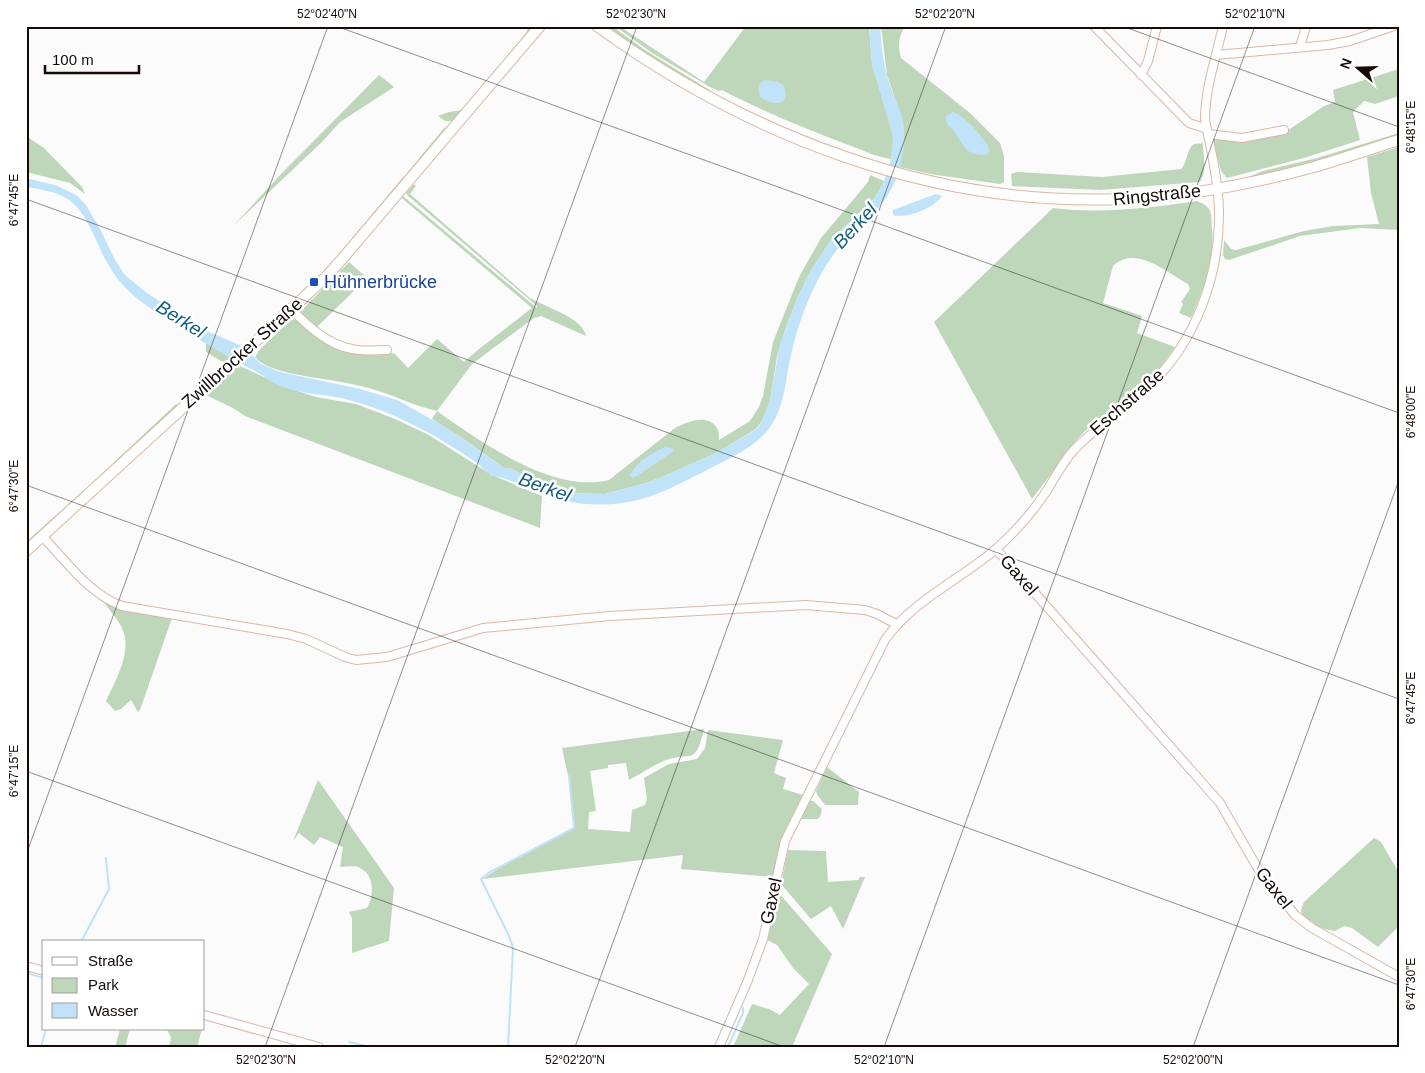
<svg xmlns="http://www.w3.org/2000/svg" width="1425" height="1073" viewBox="0 0 1425 1073" font-family="Helvetica,sans-serif">
<style>
.green{fill:#bed7bb}
.water{fill:#c0e3f9}
.lines{fill:none;stroke-linecap:round;stroke-linejoin:round}
.stream{stroke:#c0e3f9;stroke-width:2}
.minor-casing{stroke:#d9b8a5;stroke-width:10}
.secondary-casing{stroke:#d9b8a5;stroke-width:12}
.minor{stroke:#fff;stroke-width:8}
.secondary{stroke:#fff;stroke-width:10}
.ticks{fill:none;stroke:#150a05;stroke-width:1;stroke-opacity:0.45}
.transit-dot{fill:#1a4fb4;stroke:#fff;stroke-width:2}
.labels{text-anchor:middle;dominant-baseline:central;stroke-width:5;stroke-linejoin:round;paint-order:stroke}
.street-label{font-size:18px;fill:#150a05;stroke:#fff}
.transit-label{font-size:18px;fill:#164399;stroke:#fff;text-anchor:start}
.water-label{font-size:19px;font-style:italic;fill:#125d80;stroke:#fff}
.neatline{fill:none;stroke:#150a05;stroke-width:2}
.ticks-label{font-size:12px;text-anchor:middle;fill:#150a05}
</style>
<rect width="100%" height="100%" fill="#fbfbfb"/>
<g class="green">
<path d="M529 26H534L455 121H445L438 116 449 112 462 110 526 33Z"/>
<path d="M604 26H612L645 50 711 91 709 93 673 73Z"/>
<path d="M615 26H619L704 82 746 26H869L872 64 894 137 891 159C875 157 866 151 851 146 806 129 764 112 722 90L719 91 710 87 652 53Z"/>
<path d="M881 26H905C898 38 898 46 901 58L970 113 1000 143 1004 156V182L1000 184 930 174 900 167 897 104 887 75Z"/>
<path d="M1399 69V96L1375 104 1364 101 1353 112 1360 140 1304 158 1227 178 1221 171 1212 137 1284 133 1324 106 1335 102 1333 90Z"/>
<path d="M379 75 394 87 340 122 323 141 233 226 283 172Z"/>
<path d="M445 127V133L409 175 407 173Z"/>
<path d="M1399 133V136C1348 153 1298 168 1246 178L1263 171 1317 158Z"/>
<path d="M26 136 44 148 82 187 85 194 70 183 26 172Z"/>
<path d="M1202 141C1204 154 1207 171 1200 182L1100 190 1012 186 1011 174 1017 172 1102 177 1181 169C1189 162 1186 140 1201 144Z"/>
<path d="M1399 147V230L1360 228 1300 236 1229 260 1225 259 1223 255 1224 240 1231 249 1236 250 1304 231 1333 226 1379 224 1371 193 1367 157Z"/>
<path d="M870 175 884 181 875 198 831 240 810 272 797 299 785 330 777 357 770 401 762 421 756 429 716 453 662 477 646 483 605 494 570 493 547 486 509 468H504L462 438 432 419 437 411C414 406 394 395 372 389 345 381 317 379 289 373 278 370 262 366 255 357L260 349 291 320 298 319 334 346 385 351 395 354 408 368 437 339 464 362 479 349 532 308 404 200 402 198 403 196 537 308V306L407 195 406 193 414 184 416 186 410 194 530 298C547 308 582 317 586 336L541 316 534 318 472 364 437 411C481 442 553 494 609 480L675 428C687 422 707 413 717 428 719 431 719 437 719 440L750 421 759 407 763 396 773 342 799 277 821 238 868 182Z"/>
<path d="M404 176 406 178 347 248H344Z"/>
<path d="M1197 201C1213 207 1211 213 1212 228 1215 261 1204 288 1191 318L1179 313 1183 304 1181 302 1190 289 1188 284C1167 273 1136 244 1113 266L1103 303 1142 316 1137 333 1175 347 1154 376 1122 402 1093 423 1079 437 1032 499 934 322 1053 208C1098 214 1152 208 1197 201Z"/>
<path d="M349 262 367 278 316 328 300 312Z"/>
<path d="M206 342 232 358 226 364 206 352Z"/>
<path d="M238 365 285 387 316 397 356 404 395 419 427 434 492 475 542 496 540 528 245 416 233 408 208 396 207 393Z"/>
<path d="M176 404 181 405 131 451 129 450 124 455V456L95 484 92 483Z"/>
<path d="M84 490V492L26 547V542Z"/>
<path d="M102 600C123 613 148 615 172 618L140 710 138 712 131 700 121 709 115 711 106 701C116 679 134 650 121 626 116 617 108 608 102 600Z"/>
<path d="M704 729C695 768 691 750 664 761 651 766 641 774 629 780L626 763 608 765V768L590 771 596 811 589 812 588 829 630 832 632 810 645 805 647 799 644 778 669 764 697 759 705 748 708 730 783 740 774 773 786 778 783 789 803 795C790 822 779 848 773 877L681 869 683 855 482 879 501 867 575 827 569 780 562 748Z"/>
<path d="M827 767 859 792 858 805H825L818 796 816 791Z"/>
<path d="M318 780 394 888 389 941 352 953V918L349 912 367 908C374 896 375 875 360 868 355 865 346 867 340 867L343 847 320 837 314 845 299 833 293 841Z"/>
<path d="M810 801H813L822 809 820 817 818 819H801Z"/>
<path d="M1374 838 1381 842 1399 873V926L1378 947 1352 928 1344 926 1335 931C1325 930 1301 923 1301 910 1302 907 1303 905 1304 902Z"/>
<path d="M788 850 826 851 828 882 858 880 860 877H865L843 929 831 906 811 919 781 884Z"/>
<path d="M778 892 832 954 792 1047H733L752 1004 769 1009 780 1015 809 984 793 968 777 945 767 940Z"/>
<path d="M120 1029H130L125 1047H115Z"/>
<path d="M164 1029H202L197 1047H169L171 1038 168 1031Z"/>
</g>
<g class="water">
<path d="M869 26H881C880 41 883 60 887 75 890 89 898 103 902 117 906 132 904 152 900 166 889 213 852 225 829 261 812 286 797 326 791 355 785 381 785 408 768 430 753 449 726 460 705 471 679 484 651 500 621 503 592 507 565 503 537 492 522 486 507 477 491 476 486 472 482 467 477 463 438 436 395 412 349 400 324 393 295 395 272 382 268 380 264 376 260 374 220 352 180 330 143 303 129 293 117 280 108 264 96 244 87 210 66 198 54 191 39 189 26 187V178L58 186 76 195 86 205 100 229 114 258 124 274 144 291 164 304 209 332 242 346 261 364 280 372 360 389 397 400 447 428 504 468H509L547 486 570 493 605 494 646 483 662 477 716 453 757 429 762 421 770 401 780 344 797 299 810 272 831 240 875 198 884 181 891 159 893 137 872 64Z"/>
<path d="M765 80 778 82 784 86C791 107 773 106 760 97 758 90 758 83 765 80Z"/>
<path d="M953 112C965 116 986 139 990 151L986 155C965 155 965 147 955 133 951 126 945 126 946 116Z"/>
<path d="M936 194 942 196C934 208 907 219 893 215V210Z"/>
<path d="M666 447 672 448 674 451 637 476 632 478 630 475C637 462 652 452 666 447Z"/>
</g>
<g class="lines">
<g class="stream">
<path d="M81 942 109 889 106 858"/>
<path d="M26 973 44 978"/>
<path d="M349 1042 371 1047"/>
<path d="M41 1047 46 1029"/>
<path d="M508 1047 513 948 509 936 481 879 490 872 574 828 569 776"/>
<path d="M728 1047 743 1013V1008"/>
</g>
<defs>
<g id="minor">
<path d="M1094 26 1184 118 1189 123 1207 129"/>
<path d="M1300 47 1306 26"/>
<path d="M1216 55 1328 45 1350 41 1394 26"/>
<path d="M1141 75 1148 61 1157 26"/>
<path d="M1208 134 1242 138 1284 130"/>
<path d="M291 309C307 325 328 345 352 349 363 352 376 350 387 350"/>
<path d="M42 536C66 561 89 594 122 606L287 634 306 639 345 657 356 660 387 657 483 628 610 616 806 605 865 610 877 614 896 624"/>
<path d="M996 549 1220 803 1261 874 1295 915 1312 928 1399 977"/>
<path d="M26 966 44 971"/>
<path d="M204 1015 319 1047"/>
<path d="M719 1047 748 980 763 939 785 841 885 640C913 600 960 580 996 549 1015 532 1032 513 1046 492 1055 478 1062 463 1073 451 1096 426 1124 410 1148 387 1196 342 1220 275 1219 210 1218 180 1211 149 1205 120 1205 89 1216 57 1223 26"/>
</g>
<g id="secondary">
<path d="M597 26C748 136 932 207 1121 199 1185 197 1251 184 1314 167 1342 159 1370 149 1399 140"/>
<path d="M26 551 325 278 343 258 540 26"/>
</g>
</defs>
<use href="#minor" class="minor-casing"/>
<use href="#secondary" class="secondary-casing"/>
<use href="#minor" class="minor"/>
<use href="#secondary" class="secondary"/>
</g>
<path class="ticks" d="M336 26 1399 413M1122 26 1399 127M26 199 1399 699M26 485 1399 985M26 771 784 1047M26 855 328 26M265 1047 637 26M575 1047 946 26M884 1047 1255 26M1193 1047 1399 480"/>
<rect class="transit-dot" x="309" y="277" width="10" height="10" rx="2.5"/>
<g class="labels">
<g class="street-label">
<text transform="translate(1157 195) rotate(-6)">Ringstraße</text>
<text transform="translate(242 353) rotate(-42)">Zwillbrocker Straße</text>
<text transform="translate(1127 402) rotate(-41)">Eschstraße</text>
<text transform="translate(1019 575) rotate(49)">Gaxel</text>
<text transform="translate(1274 888) rotate(52)">Gaxel</text>
<text transform="translate(771 901) rotate(-78)">Gaxel</text>
</g>
<g class="transit-label">
<text x="324" y="282">Hühnerbrücke</text>
</g>
<g class="water-label">
<text transform="translate(855 226) rotate(-47)">Berkel</text>
<text transform="translate(181 319) rotate(32)">Berkel</text>
<text transform="translate(545 487) rotate(20)">Berkel</text>
</g>
</g>
<rect width="1425" height="1073" fill="none" stroke="#ffffff" stroke-width="55"/>
<rect x="42" y="940" width="162" height="90" fill="#ffffff" stroke="#a19d9b"/>
<rect x="52" y="957" width="25" height="8" fill="#ffffff" stroke="#a19d9b"/>
<text x="88" y="966" font-size="15" fill="#150a05">Straße</text>
<rect x="52" y="978" width="25" height="15" fill="#bed7bb" stroke="#a19d9b"/>
<text x="88" y="990" font-size="15" fill="#150a05">Park</text>
<rect x="52" y="1003" width="25" height="15" fill="#c0e3f9" stroke="#a19d9b"/>
<text x="88" y="1016" font-size="15" fill="#150a05">Wasser</text>
<g transform="translate(1358 68) rotate(290)" stroke="#ffffff" stroke-width="4" paint-order="stroke">
<path d="M0-4L9 19L0 12L-9 19Z" fill="#150a05"/>
<text y="-8" font-size="14" font-weight="bold" text-anchor="middle" fill="#150a05">N</text>
</g>
<path d="M45 65v8h94v-8" fill="none" stroke="#150a05" stroke-width="2.5"/>
<text x="52" y="65" font-size="15" fill="#150a05" stroke="#ffffff" stroke-width="4" paint-order="stroke">100 m</text>
<rect x="28" y="28" width="1370" height="1018" class="neatline"/>
<g class="ticks-label">
<text x="327" y="18">52°02'40"N</text>
<text x="636" y="18">52°02'30"N</text>
<text x="945" y="18">52°02'20"N</text>
<text x="1255" y="18">52°02'10"N</text>
<text transform="translate(1411 127) rotate(-90)" y="4">6°48'15"E</text>
<text transform="translate(14 200) rotate(-90)" y="4">6°47'45"E</text>
<text transform="translate(1411 412) rotate(-90)" y="4">6°48'00"E</text>
<text transform="translate(14 486) rotate(-90)" y="4">6°47'30"E</text>
<text transform="translate(1411 698) rotate(-90)" y="4">6°47'45"E</text>
<text transform="translate(14 771) rotate(-90)" y="4">6°47'15"E</text>
<text transform="translate(1411 984) rotate(-90)" y="4">6°47'30"E</text>
<text x="266" y="1064">52°02'30"N</text>
<text x="575" y="1064">52°02'20"N</text>
<text x="884" y="1064">52°02'10"N</text>
<text x="1193" y="1064">52°02'00"N</text>
</g>
</svg>
